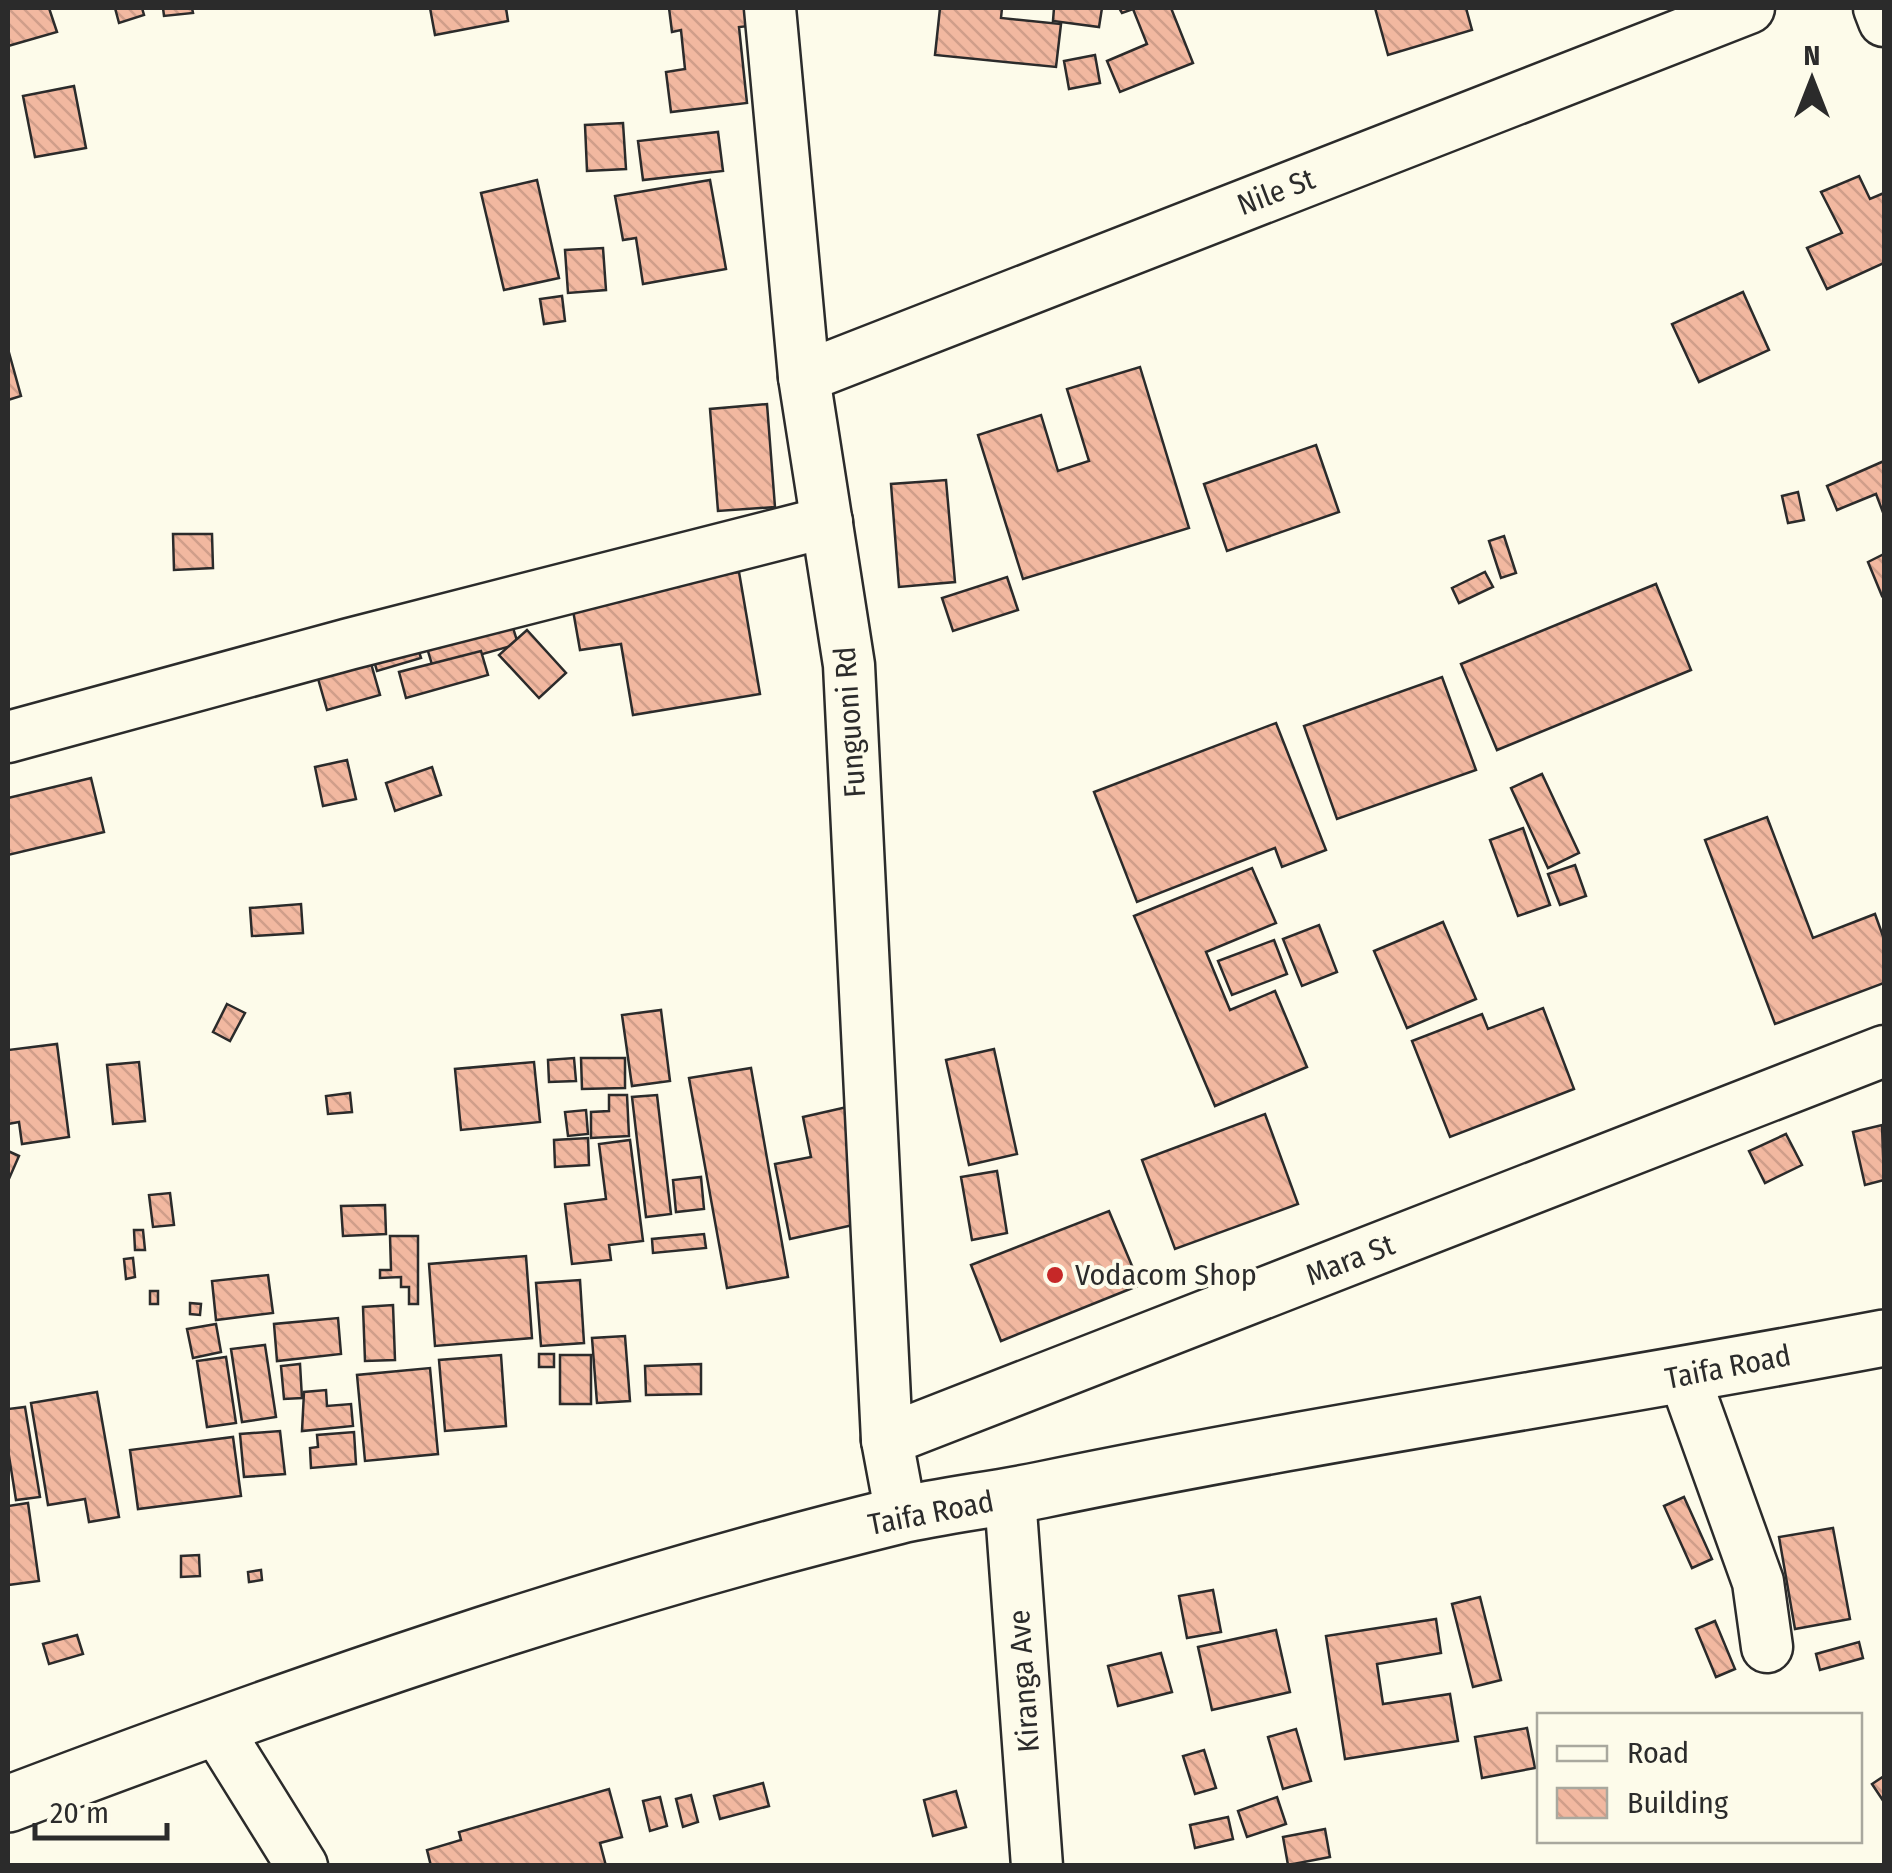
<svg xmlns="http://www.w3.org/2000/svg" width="1892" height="1873" viewBox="0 0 1892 1873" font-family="'Fira Sans Condensed',sans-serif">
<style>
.building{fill:url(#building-back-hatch);stroke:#2b2b2b;stroke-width:2.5}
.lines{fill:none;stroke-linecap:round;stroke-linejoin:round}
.minor-casing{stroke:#2b2b2b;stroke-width:55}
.highway-casing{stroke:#2b2b2b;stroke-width:60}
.minor{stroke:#fdfbea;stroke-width:50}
.highway{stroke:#fdfbea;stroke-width:55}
.poi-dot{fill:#c62828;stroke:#fdfbea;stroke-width:4}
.labels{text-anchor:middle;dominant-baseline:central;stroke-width:8;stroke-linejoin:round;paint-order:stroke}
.street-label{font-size:30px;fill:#2b2b2b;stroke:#fdfbea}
.poi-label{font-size:30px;fill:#2b2b2b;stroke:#fdfbea;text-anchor:start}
</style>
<defs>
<pattern id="building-back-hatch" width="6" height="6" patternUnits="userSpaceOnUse" patternTransform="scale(2.5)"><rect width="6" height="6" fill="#f2b8a0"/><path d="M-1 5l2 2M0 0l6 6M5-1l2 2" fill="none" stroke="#d09e8a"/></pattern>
</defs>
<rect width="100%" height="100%" fill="#fdfbea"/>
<g class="building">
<path d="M8 8H49L57 32 8 46Z"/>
<path d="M115 8H142L144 15 119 23Z"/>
<path d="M163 8H192L193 13 164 16Z"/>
<path d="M430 8H506L508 21 435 35Z"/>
<path d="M669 8H747L749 26 739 27 747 103 671 112 666 72 685 69 681 30 672 32Z"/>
<path d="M940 8H1002L1001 18 1061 24 1056 67 935 55Z"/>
<path d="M1054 8H1102L1099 27 1053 21Z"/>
<path d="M1119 8H1171L1193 63 1120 92 1107 61 1147 44 1133 9 1122 13Z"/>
<path d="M1375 8H1466L1472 30 1388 55Z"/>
<path d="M1095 55 1100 83 1069 89 1064 61Z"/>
<path d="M74 86 86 148 35 157 23 96Z"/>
<path d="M623 123 626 169 587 171 585 125Z"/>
<path d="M718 132 723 171 643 180 638 141Z"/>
<path d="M1859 176 1870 199 1884 193V263L1827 289 1807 248 1842 233 1821 192Z"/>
<path d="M537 180 559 278 504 290 481 193Z"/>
<path d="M710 180 726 269 643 284 636 238 623 240 615 196Z"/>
<path d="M603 248 606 290 568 293 565 250Z"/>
<path d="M1743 292 1769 350 1699 382 1672 324Z"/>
<path d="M562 296 565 321 544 324 540 299Z"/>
<path d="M8 349 21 396 8 400Z"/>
<path d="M1140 367 1189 528 1023 579 978 435 1041 415 1058 471 1089 461 1067 389Z"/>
<path d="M767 404 775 507 718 511 710 409Z"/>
<path d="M1316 445 1339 512 1227 551 1204 484Z"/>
<path d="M1884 461V515L1876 494 1837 510 1827 486Z"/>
<path d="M946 480 955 582 899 587 891 484Z"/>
<path d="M1798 492 1804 520 1788 523 1782 496Z"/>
<path d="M173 534H212L213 568 174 570Z"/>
<path d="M1504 536 1516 573 1501 578 1489 541Z"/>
<path d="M1884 554V595L1882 596 1868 562Z"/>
<path d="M739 572 760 694 633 715 621 644 580 650 571 599Z"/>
<path d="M1485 572 1493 587 1459 603 1452 588Z"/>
<path d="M1007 577 1018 610 953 631 942 598Z"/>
<path d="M1656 584 1691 670 1497 750 1461 664Z"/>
<path d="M510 618 518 644 433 668 425 641Z"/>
<path d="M527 630 566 673 539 698 499 655Z"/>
<path d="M413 633 421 658 377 671 369 644Z"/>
<path d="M366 646 380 695 327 710 313 661Z"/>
<path d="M481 651 488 675 406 698 399 672Z"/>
<path d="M1442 677 1476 770 1337 819 1304 726Z"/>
<path d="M1276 723 1326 850 1282 867 1275 848 1137 902 1094 792Z"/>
<path d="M347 760 356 799 323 806 315 767Z"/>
<path d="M432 767 441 795 395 811 386 783Z"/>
<path d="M1542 774 1579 853 1548 868 1511 788Z"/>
<path d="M91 778 104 832 8 855V798Z"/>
<path d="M1767 817 1813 938 1875 914 1884 939V983L1775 1024 1705 840Z"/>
<path d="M1523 828 1550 905 1518 916 1490 840Z"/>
<path d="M1575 865 1586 896 1560 905 1548 874Z"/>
<path d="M1252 868 1276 923 1206 952 1230 1010 1275 991 1307 1067 1215 1106 1134 916Z"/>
<path d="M301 904 303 933 252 936 250 908Z"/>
<path d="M1443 922 1476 999 1407 1028 1374 951Z"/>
<path d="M1319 925 1337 972 1302 986 1283 939Z"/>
<path d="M1274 940 1287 974 1232 995 1218 961Z"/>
<path d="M227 1004 245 1013 230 1041 213 1032Z"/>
<path d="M1543 1008 1574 1089 1450 1137 1412 1041 1482 1014 1488 1029Z"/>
<path d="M661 1010 670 1081 632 1086 622 1015Z"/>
<path d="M57 1044 69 1137 22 1144 19 1122 8 1124V1050Z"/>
<path d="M994 1049 1017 1154 969 1165 946 1060Z"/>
<path d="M574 1058 576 1081 549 1082 548 1060Z"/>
<path d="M581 1058H625V1088L582 1089Z"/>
<path d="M139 1062 145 1121 113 1124 107 1065Z"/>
<path d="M534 1062 540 1122 461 1130 455 1069Z"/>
<path d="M751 1068 788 1277 727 1288 689 1078Z"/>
<path d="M350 1093 352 1112 328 1114 326 1096Z"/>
<path d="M609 1095H627L629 1136 591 1138V1112L609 1111Z"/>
<path d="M657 1095 671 1214 646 1217 632 1097Z"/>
<path d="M847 1107 871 1221 790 1239 775 1164 811 1157 803 1117Z"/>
<path d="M586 1110 588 1134 568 1136 565 1112Z"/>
<path d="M1265 1114 1298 1204 1175 1249 1142 1160Z"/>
<path d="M1882 1125 1884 1180 1865 1185 1853 1132Z"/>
<path d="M1786 1134 1802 1165 1765 1183 1749 1151Z"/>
<path d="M588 1138 589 1165 555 1167 554 1140Z"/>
<path d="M630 1140 643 1241 609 1245 611 1260 572 1264 565 1204 606 1199 599 1144Z"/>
<path d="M8 1151 19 1156 8 1181Z"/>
<path d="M997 1171 1007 1233 972 1240 961 1177Z"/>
<path d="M701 1177 704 1209 676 1212 673 1180Z"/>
<path d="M170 1193 174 1225 153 1227 149 1195Z"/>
<path d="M385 1205 386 1234 343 1236 341 1206Z"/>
<path d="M1109 1211 1140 1285 1001 1341 971 1265Z"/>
<path d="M134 1230H143L145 1250H135Z"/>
<path d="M704 1234 706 1248 653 1253 652 1239Z"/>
<path d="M390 1236H418V1304H409V1287H401V1277L380 1278V1270H391Z"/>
<path d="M526 1256 532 1338 435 1346 429 1264Z"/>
<path d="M133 1258 135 1277 126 1279 124 1259Z"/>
<path d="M268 1275 273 1313 216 1320 212 1281Z"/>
<path d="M580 1280 584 1343 541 1346 536 1283Z"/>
<rect x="150" y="1291" width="8" height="13"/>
<path d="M190 1303 201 1304 200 1315 190 1314Z"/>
<path d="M393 1305 395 1360 365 1361 363 1307Z"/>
<path d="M338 1318 341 1354 277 1361 274 1324Z"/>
<path d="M216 1324 221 1352 193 1358 187 1329Z"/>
<path d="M625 1336 630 1401 597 1403 592 1338Z"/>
<path d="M265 1345 276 1417 242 1422 231 1349Z"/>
<rect x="539" y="1354" width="15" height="13"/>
<path d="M501 1355 506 1426 445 1431 439 1360Z"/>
<rect x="560" y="1355" width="31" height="49"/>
<path d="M226 1357 236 1423 207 1427 197 1361Z"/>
<path d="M300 1364 302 1398 284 1399 281 1366Z"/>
<path d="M701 1364V1394L646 1395 645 1366Z"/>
<path d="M430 1368 438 1454 365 1461 357 1375Z"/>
<path d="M326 1390 327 1406 351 1404 353 1426 302 1431 304 1392Z"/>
<path d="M97 1392 119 1517 89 1522 85 1499 48 1505 31 1403Z"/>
<path d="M25 1407 40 1497 16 1500 8 1450V1409Z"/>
<path d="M280 1431 285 1474 244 1477 240 1434Z"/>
<path d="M354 1432 356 1464 311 1468 310 1448 318 1447 317 1435Z"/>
<path d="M233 1437 241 1496 138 1509 130 1450Z"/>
<path d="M1684 1497 1712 1559 1692 1568 1664 1506Z"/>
<path d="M28 1503 39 1581 8 1585V1506Z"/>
<path d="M1833 1528 1850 1619 1795 1629 1779 1537Z"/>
<path d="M199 1555 200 1576 181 1577V1556Z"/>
<path d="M261 1570 262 1580 249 1582 248 1572Z"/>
<path d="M1213 1590 1221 1632 1187 1638 1179 1596Z"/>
<path d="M1480 1597 1501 1680 1473 1687 1452 1604Z"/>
<path d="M1436 1619 1441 1653 1377 1664 1383 1704 1450 1694 1458 1741 1345 1759 1326 1636Z"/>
<path d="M1715 1621 1735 1669 1716 1677 1696 1629Z"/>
<path d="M1276 1630 1290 1692 1212 1710 1198 1647Z"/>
<path d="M77 1635 83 1654 49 1664 43 1644Z"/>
<path d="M1859 1642 1863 1658 1820 1670 1816 1654Z"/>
<path d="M1161 1653 1172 1692 1118 1706 1108 1666Z"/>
<path d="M1527 1728 1535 1768 1482 1778 1475 1737Z"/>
<path d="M1296 1729 1311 1781 1283 1789 1268 1737Z"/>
<path d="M1204 1750 1216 1788 1195 1794 1183 1756Z"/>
<path d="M1884 1776V1802L1872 1784Z"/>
<path d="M763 1783 769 1806 720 1819 714 1796Z"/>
<path d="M609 1789 622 1837 600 1843 606 1866H431L427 1850 461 1840 459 1832Z"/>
<path d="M956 1791 966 1827 933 1836 924 1800Z"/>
<path d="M691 1795 698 1822 683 1827 676 1799Z"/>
<path d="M660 1797 667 1826 650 1831 643 1801Z"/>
<path d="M1277 1797 1286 1824 1247 1837 1238 1811Z"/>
<path d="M1228 1817 1233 1839 1195 1848 1190 1825Z"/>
<path d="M1325 1829 1330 1857 1288 1865 1283 1837Z"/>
</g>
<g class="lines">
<defs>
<g id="minor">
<path d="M770 8 804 377 849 665 887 1440"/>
<path d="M1879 8 1884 21"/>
<path d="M804 377 1749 8"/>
<path d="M8 737 349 644 827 522"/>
<path d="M1684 1376 1758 1582 1767 1647"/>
<path d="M1010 1497 1037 1866"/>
<path d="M901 1515 887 1440 1884 1051"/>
<path d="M215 1726 302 1866"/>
</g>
<path id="highway" d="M8 1804C297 1694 596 1590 897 1516 944 1505 993 1500 1041 1490 1320 1432 1604 1391 1884 1338"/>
</defs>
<use href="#minor" class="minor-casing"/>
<use href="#highway" class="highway-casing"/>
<use href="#minor" class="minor"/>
<use href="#highway" class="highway"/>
</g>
<circle class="poi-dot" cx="1055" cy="1275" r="10"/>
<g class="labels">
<g class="street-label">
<text transform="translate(1276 192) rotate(-21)">Nile St</text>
<text transform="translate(850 722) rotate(-94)">Funguoni Rd</text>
<text transform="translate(1350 1260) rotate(-21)">Mara St</text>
<text transform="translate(1728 1367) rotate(-11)">Taifa Road</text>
<text transform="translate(931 1513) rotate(-11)">Taifa Road</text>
<text transform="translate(1024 1681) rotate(-94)">Kiranga Ave</text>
</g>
<g class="poi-label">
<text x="1075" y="1275">Vodacom Shop</text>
</g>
</g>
<rect width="1892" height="1873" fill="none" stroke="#2b2b2b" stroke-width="20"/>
<rect x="1537" y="1713" width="325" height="130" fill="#fdfbea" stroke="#a9a89e" stroke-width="2.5"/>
<rect x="1557" y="1746" width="50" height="15" fill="#fdfbea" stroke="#a9a89e" stroke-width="2.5"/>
<text x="1627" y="1763" font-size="30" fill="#2b2b2b">Road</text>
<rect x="1557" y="1788" width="50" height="30" fill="url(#building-back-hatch)" stroke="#a9a89e" stroke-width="2.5"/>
<text x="1627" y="1813" font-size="30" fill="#2b2b2b">Building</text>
<g transform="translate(1812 80)" stroke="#fdfbea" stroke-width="8" paint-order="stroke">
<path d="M0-8L18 38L0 25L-18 38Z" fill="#2b2b2b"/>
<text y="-15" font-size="28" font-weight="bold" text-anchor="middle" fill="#2b2b2b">N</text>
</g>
<path d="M35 1823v15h132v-15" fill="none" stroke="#2b2b2b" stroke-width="5"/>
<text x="50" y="1823" font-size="30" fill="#2b2b2b" stroke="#fdfbea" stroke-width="8" paint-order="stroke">20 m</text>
</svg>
